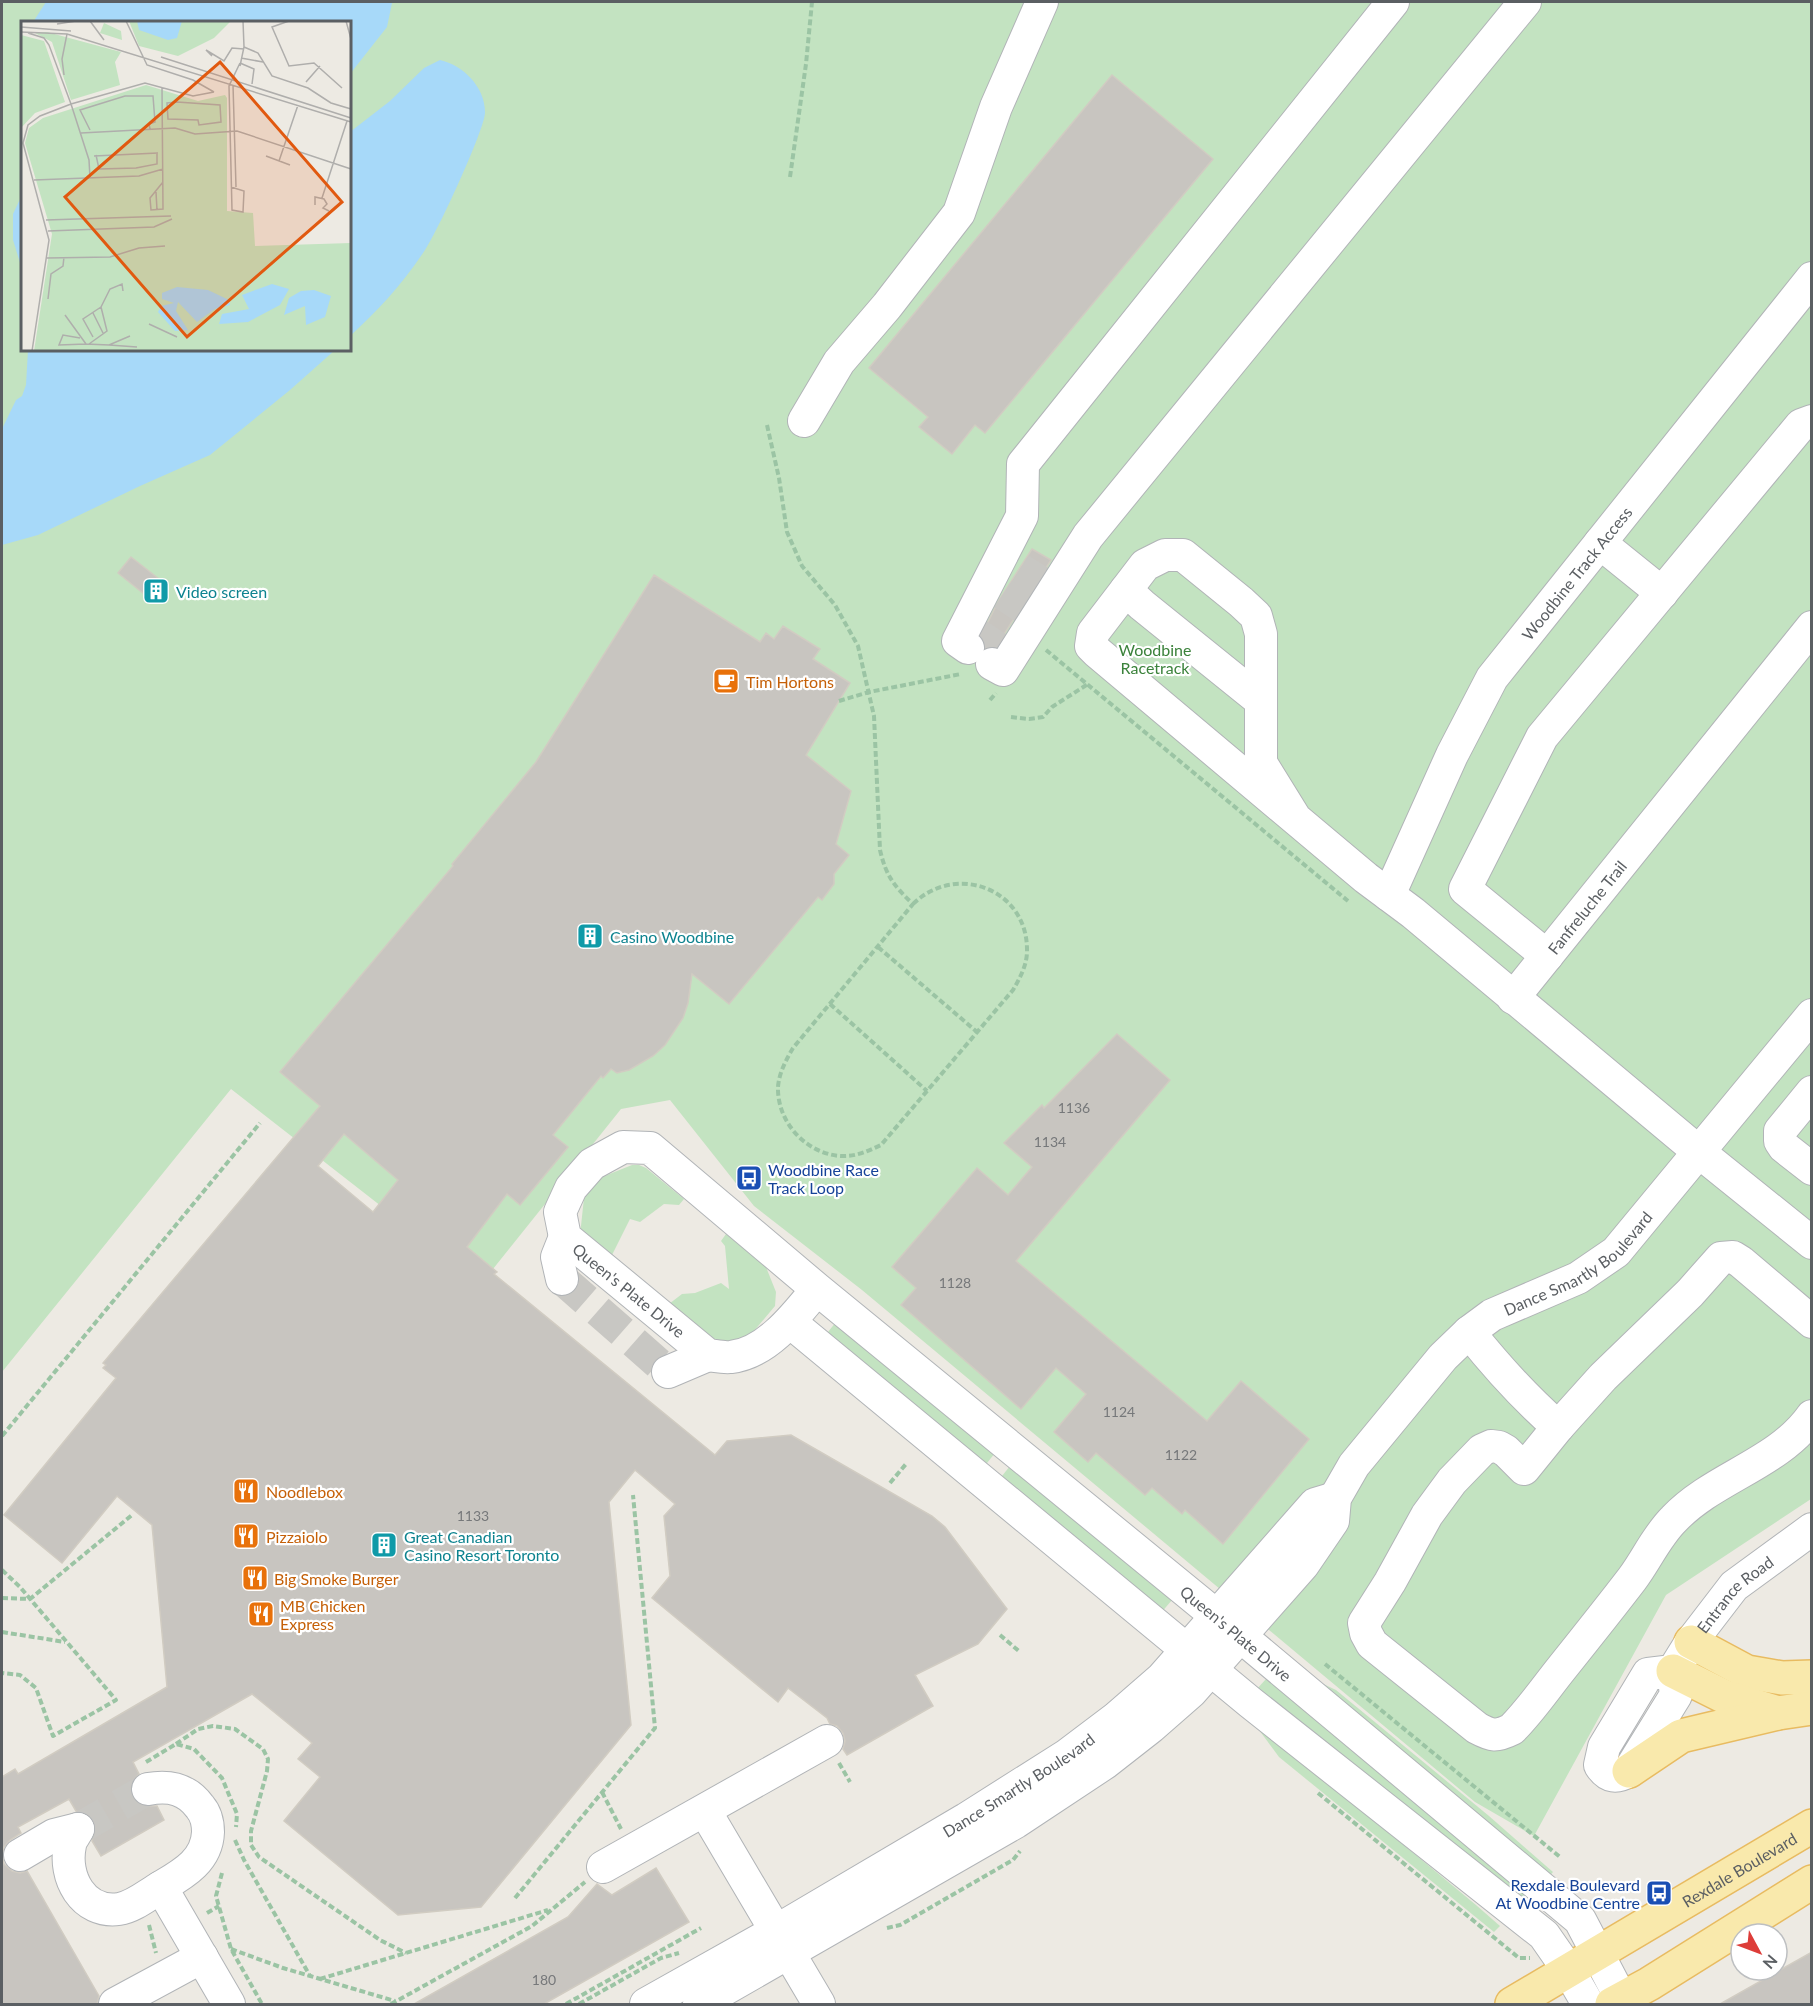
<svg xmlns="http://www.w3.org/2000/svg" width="1813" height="2006" viewBox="0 0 1813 2006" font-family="Lato,sans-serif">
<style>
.green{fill:#c3e3c1;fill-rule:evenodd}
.water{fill:#a7d9f9}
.building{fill:#c8c5c0;stroke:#d1ccc2;stroke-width:1.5;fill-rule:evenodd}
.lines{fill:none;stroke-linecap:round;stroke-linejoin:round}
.minor-tunnel{stroke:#c8c7c3;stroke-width:32;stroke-dasharray:32 16;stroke-linecap:butt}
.minor-casing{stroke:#b1b4b7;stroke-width:34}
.major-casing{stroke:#e8bb61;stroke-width:36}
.path{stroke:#9bc4a4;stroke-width:4;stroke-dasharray:6 3;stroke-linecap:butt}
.minor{stroke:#fff;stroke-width:32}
.major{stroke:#f9e9ac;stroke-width:33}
.labels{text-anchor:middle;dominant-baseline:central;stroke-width:4.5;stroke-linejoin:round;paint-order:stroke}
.number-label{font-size:14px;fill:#76787a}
.street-label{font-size:16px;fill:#5b5f63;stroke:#fff}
.culture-label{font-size:16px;fill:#0d838f;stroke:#fff;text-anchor:start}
.park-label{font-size:16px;fill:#3b823b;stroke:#fff}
.food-label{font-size:16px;fill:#c56008;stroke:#fff;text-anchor:start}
.transit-label{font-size:16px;fill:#164399;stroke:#fff;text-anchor:start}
.inset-road{fill:none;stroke:#afaeac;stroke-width:1.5}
.view{fill:#e15910;fill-opacity:0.15;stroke:#e15910;stroke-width:3}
.inset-edge{fill:none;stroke:#5b5f63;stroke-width:3}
</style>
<rect width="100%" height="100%" fill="#edeae3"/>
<g class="green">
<path d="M2 2H1811V1499L1666 1595 1534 1836 1475 1802 862 1290 754 1206 670 1100 621 1109 481 1284 231 1089 2 1372ZM22 22H350V350H22Z"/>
<path d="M632 1165H639L646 1168 684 1199 679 1205 664 1204 640 1222 630 1219 609 1261 580 1235 584 1198 588 1193 602 1177Z"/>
<path d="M726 1234 766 1267 776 1292 775 1306 748 1338 715 1344 665 1307 682 1294 695 1293 721 1283 729 1289 725 1246 721 1241Z"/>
<path d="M836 1322 995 1453 983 1468 824 1337Z"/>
<path d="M1010 1466 1172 1600 1160 1614 998 1481Z"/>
<path d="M1304 1675 1336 1690 1489 1816 1553 1872 1545 1881Z"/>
<path d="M1266 1679H1269L1528 1897 1523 1903 1256 1690Z"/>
<path d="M1258 1724 1476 1905 1500 1926 1494 1932 1279 1757 1256 1726Z"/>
</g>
<g class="water">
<path d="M46 2H391L392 3 387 27 350 74V22H35V19Z"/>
<path d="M440 60C463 65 485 87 485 112 486 127 436 235 425 250 404 282 378 311 350 336V132L390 101 424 68Z"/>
<path d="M22 195V269L13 240V214Z"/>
<path d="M28 350H335L290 390 210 455 140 486 38 535 2 545V429L16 400 22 396 26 385Z"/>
</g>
<g class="building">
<path d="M1112 75 1213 159 985 433 975 425 952 454 919 427 928 417 869 368Z"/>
<path d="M1032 549 1051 560 996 647 986 648 984 641 981 636 999 600Z"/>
<path d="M131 557 168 586 154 602 118 573Z"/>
<path d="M654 575 760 642 766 633 774 639 783 626 820 649 813 659 850 683 806 755 851 791 836 844 849 855 834 874V884L822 900 818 897 729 1004 692 974 688 1003 683 1018 665 1045 653 1056 629 1070 617 1073 611 1069 603 1078 601 1076 553 1135 568 1147 520 1205 507 1194 467 1247 497 1272 494 1274 715 1455 727 1441 791 1435 932 1516 945 1527 1007 1609 978 1644 915 1675 933 1706 847 1755 843 1749 845 1741 843 1733 837 1726 830 1724 827 1718 788 1688 778 1702 652 1598 670 1576 664 1516 675 1504 635 1470 609 1502 631 1725 481 1907 398 1915 284 1821 320 1777 298 1759 312 1743 252 1694 133 1762 139 1774 131 1783 130 1792 134 1800 142 1806H157L164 1820 101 1856 92 1841 96 1828 93 1819 85 1813 76 1811 69 1799 18 1827 21 1833 10 1840 4 1847 2 1855 4 1864 12 1871 20 1873 27 1871 99 1996 97 2004H2V1777L15 1769 18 1774 167 1687 152 1525 117 1496 62 1563 4 1515 116 1378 103 1368 106 1365 103 1363 320 1106 280 1072 453 866 452 864 536 762ZM344 1134 398 1180 373 1212 318 1166Z"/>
<path d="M1117 1034 1170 1080 1016 1261 1207 1421 1241 1381 1309 1439 1223 1544 1185 1510 1182 1514 1152 1488 1145 1495 1096 1453 1088 1462 1054 1432 1086 1394 1056 1368 1021 1409 901 1305 916 1288 892 1267 977 1168 1008 1195 1032 1167 1004 1143 1042 1105 1044 1108Z"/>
<path d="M656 1868 689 1922 544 2004H414L568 1917 597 1884 612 1895Z"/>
<path d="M1812 1952V2004H1720Z"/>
</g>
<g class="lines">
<g class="minor-tunnel">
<path d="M1020 569 1044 584"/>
<path d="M1003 594 1027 610"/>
<path d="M977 634 1001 650"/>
<path d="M562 1279 668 1372"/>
<path d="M78 1829 148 1789"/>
</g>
<defs>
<g id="minor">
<path d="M804 421 839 362 887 306 959 213 996 107 1042 2"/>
<path d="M1600 543 1662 593"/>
<path d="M1126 590 1142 605 1261 701"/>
<path d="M968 648 958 641 1022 516 1023 464 1393 2"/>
<path d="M992 664 1003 670 1088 536 1525 2"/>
<path d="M1295 818 1261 763V634L1256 616 1241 602 1183 555H1165L1145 565 1093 633 1091 646 1097 652 1366 878 1413 913 1699 1152 1812 1243"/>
<path id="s1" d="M1389 895 1452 755 1492 678 1812 278"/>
<path d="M1547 956 1465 889 1542 737 1801 425 1812 421"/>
<path id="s2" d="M1513 998 1812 627"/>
<path d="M1812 1092 1780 1131V1141L1784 1147 1812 1169"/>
<path d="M562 1279 557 1257 565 1237"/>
<path id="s3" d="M817 1289C796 1315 767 1353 731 1357 724 1358 716 1356 708 1355L565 1237 560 1212 571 1188 592 1164 623 1147 650 1148 817 1289 1208 1609 1580 1920 1624 2004"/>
<path d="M790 1322 1251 1703 1544 1935 1569 1971 1588 2004"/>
<path d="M1812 1322 1741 1262 1733 1257 1721 1258 1690 1293 1603 1377 1558 1427 1524 1469 1506 1451 1499 1447 1491 1446 1482 1450 1452 1481 1427 1515 1390 1582 1364 1623 1366 1633 1372 1644 1477 1728C1492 1736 1496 1737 1512 1729 1530 1711 1545 1689 1561 1669 1585 1639 1609 1609 1632 1579 1647 1559 1656 1537 1674 1519 1714 1477 1778 1464 1812 1416"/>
<path d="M1469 1332C1496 1366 1525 1398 1558 1427"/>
<path d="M668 1372 708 1355"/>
<path id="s4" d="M1673 1671 1648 1674 1604 1747 1600 1765C1608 1778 1617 1778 1629 1771L1676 1695 1673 1671 1691 1642 1734 1586 1812 1529"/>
<path d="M705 1811 819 2004"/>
<path d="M78 1829C76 1834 71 1839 70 1845 63 1877 83 1914 119 1909 132 1907 145 1897 156 1890 179 1876 207 1863 208 1832 208 1823 206 1814 200 1807 187 1789 170 1785 148 1789"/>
<path d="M20 1855 54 1835 78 1829"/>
<path d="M603 1867 827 1741"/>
<path d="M161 1887 229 2004"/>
<path d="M115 2004 202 1957"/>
<path id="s5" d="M646 2004 776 1931 966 1819 1067 1755 1116 1718 1162 1678 1315 1504 1335 1498"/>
<path id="s6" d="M699 2004 1016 1822 1105 1763 1151 1727 1191 1692 1303 1565 1333 1521 1335 1498 1354 1465 1443 1357 1469 1332 1492 1315 1578 1278 1616 1252 1812 1015"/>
</g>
<g id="major">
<path d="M1691 1642 1747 1672 1782 1678 1812 1677"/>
<path d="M1673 1671 1725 1697 1778 1713"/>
<path d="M1629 1771 1681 1736 1778 1713 1812 1708"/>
<path id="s7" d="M1512 2004 1812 1826"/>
<path d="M1612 2004 1649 1984 1812 1882"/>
</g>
</defs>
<use href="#minor" class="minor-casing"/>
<use href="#major" class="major-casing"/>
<g class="path">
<path d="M790 177 806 64 812 2"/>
<path d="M767 425 779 478 787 532 802 566 835 605 858 646 874 716 880 850C886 876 894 886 913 904L793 1048C786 1060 779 1073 778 1087 777 1122 806 1154 841 1156 855 1157 868 1151 881 1145L1013 990C1020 978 1027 965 1027 951 1028 889 956 862 913 904"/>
<path d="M1046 650 1348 901"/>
<path d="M990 700 996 693"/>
<path d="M839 701 869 692 961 674"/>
<path d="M1011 717 1029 719 1043 717 1052 707 1088 684"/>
<path d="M878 947 977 1032"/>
<path d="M830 1004 927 1091"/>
<path d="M2 1436 260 1123"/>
<path d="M890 1483 906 1464"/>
<path d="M2 1570 20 1587 116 1700 53 1736 36 1688 20 1675 2 1673"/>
<path d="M2 1598 30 1599 132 1515"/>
<path d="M2 1632 65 1642"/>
<path d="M1000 1635 1020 1652"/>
<path d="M1325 1664 1560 1857"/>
<path d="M176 1744 198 1729 213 1726 235 1729 263 1749 268 1759 267 1771 251 1831V1845L259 1857 380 1940 406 1953"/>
<path d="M146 1762 176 1744 194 1749 222 1778 237 1814 236 1827"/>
<path d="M839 1763 850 1782"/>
<path d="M602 1792 621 1829"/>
<path d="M1318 1793 1519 1958H1530"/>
<path d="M235 1840 244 1860 310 1976"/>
<path d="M222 1873 216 1896 231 1949 262 2004"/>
<path d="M515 1898 655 1728 633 1495"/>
<path d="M207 1913 219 1906"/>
<path d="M149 1925 156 1953"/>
<path d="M887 1928 900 1925 1013 1860 1020 1851"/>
<path d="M231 1949 283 1968 395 2001"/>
<path d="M320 1979 548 1910"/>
<path d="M391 2004 532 1926 585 1882"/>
<path d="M566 2004 701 1928"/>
<path d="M579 2004 661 1958 679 1953"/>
</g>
<use href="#minor" class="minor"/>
<use href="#major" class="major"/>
</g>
<defs>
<symbol id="building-square" viewBox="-11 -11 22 22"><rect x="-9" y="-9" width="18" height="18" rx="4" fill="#0f9aa8" stroke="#fff"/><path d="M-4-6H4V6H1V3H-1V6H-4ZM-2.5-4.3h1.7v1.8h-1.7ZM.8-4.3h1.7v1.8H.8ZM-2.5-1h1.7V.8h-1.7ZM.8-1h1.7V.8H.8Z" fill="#fff"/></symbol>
<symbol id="cafe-square" viewBox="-11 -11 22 22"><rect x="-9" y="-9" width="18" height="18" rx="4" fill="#e8710a" stroke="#fff"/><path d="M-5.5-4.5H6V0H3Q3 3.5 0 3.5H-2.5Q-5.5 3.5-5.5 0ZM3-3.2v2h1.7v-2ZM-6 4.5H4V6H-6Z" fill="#fff"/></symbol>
<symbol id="bus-square" viewBox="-11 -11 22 22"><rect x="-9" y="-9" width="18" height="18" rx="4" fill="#1a4fb4" stroke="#fff"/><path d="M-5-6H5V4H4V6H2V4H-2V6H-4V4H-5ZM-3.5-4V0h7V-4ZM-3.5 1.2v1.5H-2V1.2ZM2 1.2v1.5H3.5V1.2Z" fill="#fff"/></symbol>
<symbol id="restaurant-square" viewBox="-11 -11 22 22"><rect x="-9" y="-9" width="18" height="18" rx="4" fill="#e8710a" stroke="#fff"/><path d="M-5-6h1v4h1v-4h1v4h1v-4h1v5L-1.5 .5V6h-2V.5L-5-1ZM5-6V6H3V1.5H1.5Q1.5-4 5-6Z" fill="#fff"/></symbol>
</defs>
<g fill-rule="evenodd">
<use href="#building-square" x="141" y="576" width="30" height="30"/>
<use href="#cafe-square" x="711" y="666" width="30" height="30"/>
<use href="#building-square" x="575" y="921" width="30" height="30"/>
<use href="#bus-square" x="734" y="1163" width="30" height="30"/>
<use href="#restaurant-square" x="231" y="1476" width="30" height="30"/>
<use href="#restaurant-square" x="231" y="1521" width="30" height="30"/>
<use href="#building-square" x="369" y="1530" width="30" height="30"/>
<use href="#restaurant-square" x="240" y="1563" width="30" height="30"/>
<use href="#restaurant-square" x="246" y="1599" width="30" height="30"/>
<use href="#bus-square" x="1644" y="1878" width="30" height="30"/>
</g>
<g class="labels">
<g class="number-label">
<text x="1074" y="1107">1136</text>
<text x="1050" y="1141">1134</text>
<text x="955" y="1282">1128</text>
<text x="1119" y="1411">1124</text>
<text x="1181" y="1454">1122</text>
<text x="473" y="1515">1133</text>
<text x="544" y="1979">180</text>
</g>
<g class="street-label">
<text stroke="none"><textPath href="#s1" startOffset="375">Woodbine Track Access</textPath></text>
<text stroke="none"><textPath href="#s2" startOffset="117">Fanfreluche Trail</textPath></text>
<text stroke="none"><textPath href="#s6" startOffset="1174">Dance Smartly Boulevard</textPath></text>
<text transform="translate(629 1290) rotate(39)">Queen's Plate Drive</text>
<text stroke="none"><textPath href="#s4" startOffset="376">Entrance Road</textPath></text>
<text stroke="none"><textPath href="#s3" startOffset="1228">Queen's Plate Drive</textPath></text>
<text stroke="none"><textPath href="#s5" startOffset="432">Dance Smartly Boulevard</textPath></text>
<text stroke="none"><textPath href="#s7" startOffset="264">Rexdale Boulevard</textPath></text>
</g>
<g class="culture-label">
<text x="176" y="591">Video screen</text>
<text x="610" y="936">Casino Woodbine</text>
<text x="404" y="1536">Great Canadian<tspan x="404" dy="18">Casino Resort Toronto</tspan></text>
</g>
<g class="park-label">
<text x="1155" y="649">Woodbine<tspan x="1155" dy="18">Racetrack</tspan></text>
</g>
<g class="food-label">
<text x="746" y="681">Tim Hortons</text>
<text x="266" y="1491">Noodlebox</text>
<text x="266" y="1536">Pizzaiolo</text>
<text x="274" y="1578">Big Smoke Burger</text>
<text x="280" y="1605">MB Chicken<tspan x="280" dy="18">Express</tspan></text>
</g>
<g class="transit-label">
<text x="768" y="1169">Woodbine Race<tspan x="768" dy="18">Track Loop</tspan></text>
<text x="1640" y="1884" text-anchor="end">Rexdale Boulevard<tspan x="1640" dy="18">At Woodbine Centre</tspan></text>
</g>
</g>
<g transform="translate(21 21)">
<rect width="330" height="330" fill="#edeae3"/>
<path d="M108 0H210L193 17 157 35 118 25ZM83 2 100 10 101 19 79 12ZM26 11 100 31 94 41 99 64 50 79 31 21 14 12ZM0 14 23 20 44 81 14 92 0 107ZM125 64 177 80 204 74 206 77V70V190L232 192 234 225 330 222V330H13L31 213 4 122 8 107 22 97Z" fill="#c3e3c1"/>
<path d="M116 0H161L156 17 147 19 118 9ZM251 263 268 268 259 284 227 301 198 303 201 293 228 288 221 274ZM156 266 187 269 208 279 209 284 194 288 176 301 157 281 155 290 167 309 154 310 137 291 140 285 153 282 141 278V272ZM293 269 310 275 304 296 285 304 284 285 263 294 268 277 280 270Z" fill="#a7d9f9"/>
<path class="inset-road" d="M69 0 83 19M105 0 126 44 172 59 193 71M268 0 251 6 268 45 293 42 321 67M325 0 330 18M36 3 55 0M0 6 50 10M0 11 46 13 330 101M7 12 23 17 28 24 50 83M223 26 237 32 251 55 287 67 310 82 330 88M191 35 185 29 203 40 211 27 223 28M140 36 330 97M220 37 242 41M219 42 233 48 231 63M219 45 223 26 222 0M43 54 41 38 46 13M285 61 299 45M212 64 215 166M141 66 142 188 130 189 129 177 142 161M156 81 199 84 200 101 178 104 177 99 147 98 146 82ZM50 83 68 139 69 157M69 109 59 89 104 75H132L134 101 128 103 129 108M60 112 154 107 174 113 216 110 330 148M75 134 78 148 115 147 136 143V132M73 135 137 132M245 135 269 144M258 140 277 84M13 159 118 155 142 148M210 166 223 170 222 191 211 189 208 65 219 42M135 171 136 189M301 177 326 100M294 184V176L303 178 306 183 302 187 308 190M25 199 150 195M27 210 133 206 151 198M26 237 89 236 118 227 144 225M27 278 30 253 42 245 43 236M72 292 82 312M44 294 65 323 88 324 109 315M128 303 156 316M72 316 62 298 80 286M59 317 42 314 38 324 65 323M68 323 86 310 80 286 89 268 101 263 102 270M88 324 116 326M11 330 28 219 2 122 7 104 19 95 50 83 124 62 172 75 193 71"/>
<path class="view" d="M199 41 321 181 166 316 44 176Z"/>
<rect width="330" height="330" class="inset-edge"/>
</g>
<rect width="1813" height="2006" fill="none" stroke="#5b5f63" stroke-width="6"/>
<g transform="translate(1759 1952) rotate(131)"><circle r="28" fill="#ffffff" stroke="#bdbfc1" stroke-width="1.5"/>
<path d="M0-4.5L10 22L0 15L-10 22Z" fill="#dd3d39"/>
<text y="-9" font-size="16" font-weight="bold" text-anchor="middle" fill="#5b5f63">N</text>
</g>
</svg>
